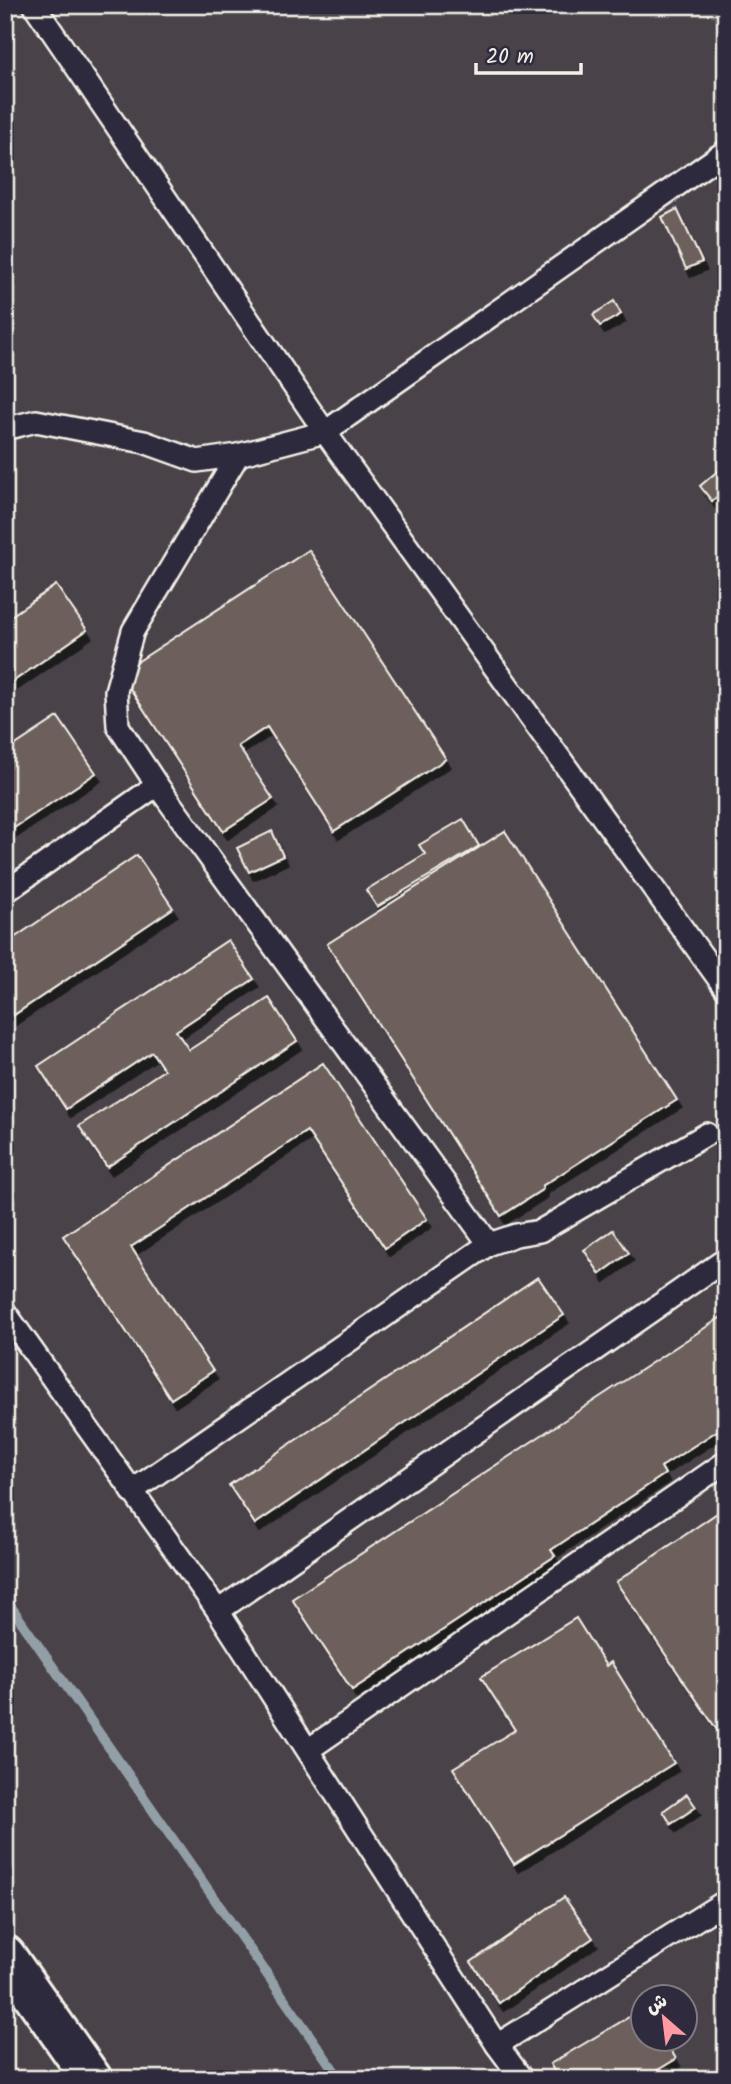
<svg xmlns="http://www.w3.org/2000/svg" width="731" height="2084" viewBox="0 0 731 2084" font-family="Kalam,'Playpen Sans Arabic',sans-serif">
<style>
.built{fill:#4a424a;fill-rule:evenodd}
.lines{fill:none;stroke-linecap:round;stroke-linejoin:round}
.stream{stroke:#939fa7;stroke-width:10}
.building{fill:#6d605c;stroke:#f4f1e8;stroke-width:2;filter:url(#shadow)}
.lane-casing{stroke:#f4f1e8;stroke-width:26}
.street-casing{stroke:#f4f1e8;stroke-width:44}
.lane{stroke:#2f2a3d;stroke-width:21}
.street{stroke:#2f2a3d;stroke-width:38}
</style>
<defs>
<filter id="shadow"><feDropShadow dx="4.5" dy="8" stdDeviation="0" flood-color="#0009"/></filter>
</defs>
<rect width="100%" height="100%" fill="#3b3543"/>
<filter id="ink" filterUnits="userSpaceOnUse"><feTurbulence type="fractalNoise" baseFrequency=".0143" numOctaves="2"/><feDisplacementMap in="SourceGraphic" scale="14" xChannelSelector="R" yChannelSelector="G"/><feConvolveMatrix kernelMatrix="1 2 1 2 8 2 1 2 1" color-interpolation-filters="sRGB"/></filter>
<g filter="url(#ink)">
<path class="built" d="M5 5H726V2079H5ZM644 1996H686V2038H644Z"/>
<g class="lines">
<path class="stream" d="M5 1598 340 2079"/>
</g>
<g class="building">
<path d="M677 209 702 262 686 269 662 217Z"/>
<path d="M614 301 621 314 600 326 593 315Z"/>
<path d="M726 464V490L712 501 700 486Z"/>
<path d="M309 550 446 759 334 831 267 727 238 746 273 799 223 831 120 673Z"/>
<path d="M56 585 87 630 5 687V620Z"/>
<path d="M58 717 96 773 5 834V752Z"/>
<path d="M463 819 479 846 377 907 366 890 425 854 419 845Z"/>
<path d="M272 831 283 856 249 872 237 848Z"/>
<path d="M505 831 677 1100 542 1186 543 1189 501 1216 327 944Z"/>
<path d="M137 855 173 908 5 1021V944Z"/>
<path d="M228 940 254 979 176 1031 189 1050 269 998 297 1041 107 1167 79 1126 164 1070 152 1052 66 1109 38 1066Z"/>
<path d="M323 1063 427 1219 385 1248 307 1131 131 1247 213 1371 171 1399 63 1236Z"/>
<path d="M613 1230 629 1253 600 1274 584 1250Z"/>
<path d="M538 1277 564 1315 255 1524 229 1485Z"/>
<path d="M726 1314V1425L661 1467 665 1474 551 1550 555 1556 352 1690 292 1599Z"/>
<path d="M726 1507V1743L616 1582Z"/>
<path d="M576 1618 606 1666 611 1662 674 1763 514 1864 453 1768 515 1730 481 1677Z"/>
<path d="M687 1794 696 1807 671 1824 663 1811Z"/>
<path d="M564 1897 593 1938 499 2003 471 1962Z"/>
<path d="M644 2008V2038H664L676 2059 643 2079H559L550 2064Z"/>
</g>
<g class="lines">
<defs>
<g id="lane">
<path d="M34 5 325 432 726 989"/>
<path d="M5 429 36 421 144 442 197 461 238 455 325 432 726 151"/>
<path d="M238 455 133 631 116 691 118 726 157 785 489 1244"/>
<path d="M5 892 157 785"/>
<path d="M5 1312 218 1611 497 2045 522 2079"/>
<path d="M132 1491 489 1244 516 1235 540 1231 707 1134"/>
<path d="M218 1611 726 1259"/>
<path d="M308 1750 726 1462"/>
<path d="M497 2045 726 1901"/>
</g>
<path id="street" d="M5 1955 92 2079"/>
</defs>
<use href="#lane" class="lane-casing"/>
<use href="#street" class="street-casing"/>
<use href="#lane" class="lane"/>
<use href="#street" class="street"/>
</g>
</g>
<rect width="731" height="2084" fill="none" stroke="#2f2a3d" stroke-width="28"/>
<rect x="14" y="14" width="703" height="2056" fill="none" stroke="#f4f1e8" stroke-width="2.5" filter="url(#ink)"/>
<g transform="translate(664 2018) rotate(332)"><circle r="33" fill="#2f2a3d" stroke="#7e7a81" stroke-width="2"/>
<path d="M0-5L12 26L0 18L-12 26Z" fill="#ff9aa2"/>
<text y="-10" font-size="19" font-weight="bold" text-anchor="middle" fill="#f4f1e8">ش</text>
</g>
<path d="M476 63v10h105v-10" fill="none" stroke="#f4f1e8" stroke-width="3.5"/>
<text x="486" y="63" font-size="21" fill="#f4f1e8" stroke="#2f2a3d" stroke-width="5" paint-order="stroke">20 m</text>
</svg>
